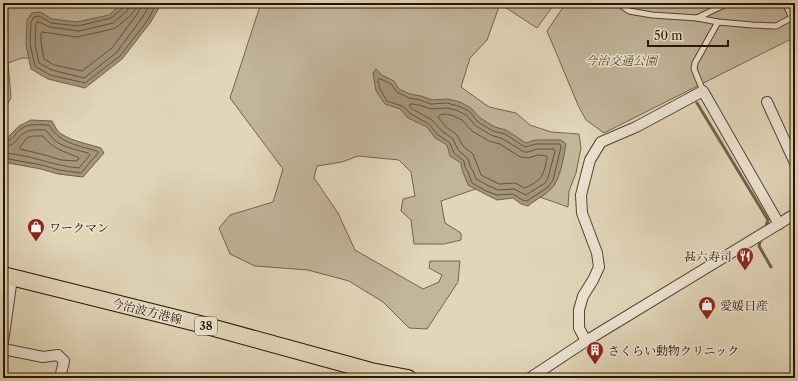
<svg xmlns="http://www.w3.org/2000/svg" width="798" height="381" viewBox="0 0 798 381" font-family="'Libre Caslon Text','Noto Serif JP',serif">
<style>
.green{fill:#c2b59a;stroke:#75644d}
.water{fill:#a3947a;stroke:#726049}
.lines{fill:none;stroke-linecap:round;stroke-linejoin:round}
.shore{stroke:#66543d;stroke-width:1}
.stream{stroke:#726049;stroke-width:3}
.service-casing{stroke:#56442e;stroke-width:7}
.minor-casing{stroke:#56442e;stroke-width:12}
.primary-casing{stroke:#281300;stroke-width:18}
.service{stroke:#ece4d2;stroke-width:5}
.minor{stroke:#ece4d2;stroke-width:10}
.primary{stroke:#e2d6b9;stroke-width:16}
.labels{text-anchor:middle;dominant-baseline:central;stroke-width:3;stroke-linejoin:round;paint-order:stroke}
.shield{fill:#ece4d2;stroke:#63523f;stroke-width:1}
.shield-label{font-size:11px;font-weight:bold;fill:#281300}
.park-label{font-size:12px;font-style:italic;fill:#56442e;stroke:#ece4d2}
.poi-label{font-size:12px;fill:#281300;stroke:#ece4d2;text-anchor:start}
.street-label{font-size:12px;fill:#281300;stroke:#ece4d2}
</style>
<rect width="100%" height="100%" fill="#e2d6b9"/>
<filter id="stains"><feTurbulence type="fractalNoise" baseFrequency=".005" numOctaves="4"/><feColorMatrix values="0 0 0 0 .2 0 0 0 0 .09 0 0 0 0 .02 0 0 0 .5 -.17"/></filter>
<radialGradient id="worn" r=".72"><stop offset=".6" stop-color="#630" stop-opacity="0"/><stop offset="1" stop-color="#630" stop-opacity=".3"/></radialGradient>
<g class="green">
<path d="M3 3H143L75 59 22 58 8 63 11 98 3 111Z"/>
<path d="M261 3H555L537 28 500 4 487 40 470 58 461 87 489 107 516 113 530 125 551 132 579 134 581 148 576 173 569 191 568 207 534 195 487 185 441 201 445 223 461 233V240L444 244H414L411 220 401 211 403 199 415 196 411 172 399 160 358 156 342 162 317 166 314 178 338 213 355 250 423 289 439 282 442 275 429 268 430 261H460L458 282 427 329 409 328 383 302 349 281 308 270 255 266 230 254 219 228 230 215 273 202 283 169 230 98Z"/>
<path d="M566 3H795V37L604 133 586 120 578 105 547 31Z"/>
</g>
<g class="water">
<path d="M122 3H162L150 23 122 59 85 88 48 79 31 69 26 45 27 20 32 13 40 12 52 19 77 22 109 15Z"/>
<path d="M376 69 382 75 394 81 399 89 410 94 421 96 432 100 448 99 460 102 471 108 480 118 495 127 506 130 526 143 535 140H561L566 144C564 156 560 181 551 189 545 195 535 200 528 206L521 204 513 198 497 200 485 194 468 185C466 178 461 170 461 163L450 156 447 145 435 138 427 127 408 118 400 109 385 104 376 91 373 73Z"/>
<path d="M31 120 52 121C54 124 55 127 57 130 65 140 89 144 101 148L104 153 83 177 58 174 41 169 3 162V138L8 137 19 126Z"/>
</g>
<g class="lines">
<g class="shore">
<path d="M125 3 124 7 111 18 78 26 51 23 39 16 34 17 31 22 30 44 35 66 50 75 85 83 120 56 147 21 157 3"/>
<path d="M130 3 129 7 127 11 113 23 79 31 50 27 39 22H37L36 24 35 44 39 63 52 70 84 78 116 53 142 18 151 3"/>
<path d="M136 3 135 9 132 14 118 26 113 29 77 37 42 32 41 33V43L44 59 54 65 82 71 112 48 137 14 144 3"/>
<path d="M379 79H381L391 84 397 92 409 98 420 100 431 104 447 103 458 106 469 111 478 122 493 131 505 134 525 147 536 144H560L561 147 553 180 548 187 527 201 522 200 513 194 497 195 486 191 472 183 468 172 465 167 464 161 454 153 450 143 438 135 429 124 411 114 402 106 387 101 380 89 378 81Z"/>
<path d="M410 104H412L419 105 431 109 447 108 456 110 466 115 476 126 491 135 503 139 524 152H528L537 149H554L555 151 548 178 545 183 526 195 514 189 498 190 489 186 476 179 473 171 470 166 468 159 458 150 453 139 442 131 432 120 414 110 410 107Z"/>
<path d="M447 114 454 116 462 120 472 131 489 141 500 144 520 157 528 158 538 155 547 156V158C543 177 543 179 525 188L515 183 499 184 481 175 473 154 463 146 457 135 446 127 438 117 440 115Z"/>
<path d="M34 136H43C52 148 64 152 78 157L79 159 76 161 61 160 45 155 20 149V147L27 138Z"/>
<path d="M3 141C14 141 13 135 21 129 29 123 39 125 49 125 51 127 52 131 55 133 65 144 83 147 97 151L98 153 81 173 59 170 42 165 3 158"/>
<path d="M3 146C17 146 14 140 24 133 30 129 38 130 46 130 49 134 52 138 57 142 66 148 78 150 88 153L90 155 79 168C53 166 29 154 3 153"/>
</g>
<g class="stream">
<path d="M697 103 768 220 765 229"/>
<path d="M761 238 759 246 771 267"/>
</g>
<defs>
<g id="service">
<path d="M618 3 629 11 652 15 697 18 718 22 752 25 776 26 795 16"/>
<path d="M785 3 792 18"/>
<path d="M697 18 728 3"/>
<path d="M703 91 694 69 695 63 718 22"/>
</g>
<g id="minor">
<path d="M767 102 795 163"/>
<path d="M586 341 579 328V310L583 296 593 280 599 267 597 253 582 213 581 195 590 160 601 142 636 127 703 91 779 224"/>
<path d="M3 342 12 278"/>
<path d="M3 349 43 357 58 355 64 361 60 378"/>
<path d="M530 378 586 341 795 214"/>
</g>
<path id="primary" d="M3 275 196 323 371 371 408 378"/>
</defs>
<use href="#service" class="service-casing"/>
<use href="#minor" class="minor-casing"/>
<use href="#primary" class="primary-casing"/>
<use href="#service" class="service"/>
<use href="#minor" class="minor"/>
<use href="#primary" class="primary"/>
</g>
<defs>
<symbol id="shop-pin" viewBox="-11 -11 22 30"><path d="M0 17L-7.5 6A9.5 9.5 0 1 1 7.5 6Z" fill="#8f2418" stroke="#ece4d2"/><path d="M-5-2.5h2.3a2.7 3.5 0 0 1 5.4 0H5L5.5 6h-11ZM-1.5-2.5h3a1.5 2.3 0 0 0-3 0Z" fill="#fff"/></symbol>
<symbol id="restaurant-pin" viewBox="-11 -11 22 30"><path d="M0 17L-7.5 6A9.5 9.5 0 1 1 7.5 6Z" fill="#8f2418" stroke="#ece4d2"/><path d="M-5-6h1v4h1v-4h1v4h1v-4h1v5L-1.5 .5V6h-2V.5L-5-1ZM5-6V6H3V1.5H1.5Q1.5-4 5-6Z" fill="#fff"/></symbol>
<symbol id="building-pin" viewBox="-11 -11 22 30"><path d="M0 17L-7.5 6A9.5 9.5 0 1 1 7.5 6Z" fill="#8f2418" stroke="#ece4d2"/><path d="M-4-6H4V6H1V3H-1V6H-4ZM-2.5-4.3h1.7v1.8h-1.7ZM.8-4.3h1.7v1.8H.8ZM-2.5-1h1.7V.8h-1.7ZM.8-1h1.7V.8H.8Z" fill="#fff"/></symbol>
</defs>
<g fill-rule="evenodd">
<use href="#shop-pin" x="26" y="217" width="20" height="27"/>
<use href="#restaurant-pin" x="735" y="246" width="20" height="27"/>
<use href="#shop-pin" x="697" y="295" width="20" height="27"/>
<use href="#building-pin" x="585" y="340" width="20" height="27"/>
</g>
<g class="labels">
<rect class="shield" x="195" y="317" width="22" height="18" rx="3"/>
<g class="shield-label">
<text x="206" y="326">38</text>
</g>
<g class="park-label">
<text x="621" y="60">今治交通公園</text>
</g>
<g class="poi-label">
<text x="49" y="227">ワークマン</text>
<text x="732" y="256" text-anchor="end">甚六寿司</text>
<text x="720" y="305">愛媛日産</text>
<text x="608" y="350">さくらい動物クリニック</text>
</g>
<g class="street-label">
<text transform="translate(147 311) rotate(14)">今治波方港線</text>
</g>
</g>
<rect width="798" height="381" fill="none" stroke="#e2d6b9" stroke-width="16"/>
<rect x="4" y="4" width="790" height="373" fill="none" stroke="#281300" stroke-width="2"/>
<rect x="8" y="8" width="782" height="365" fill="none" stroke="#281300"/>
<path d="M648 40v6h80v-6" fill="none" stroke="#281300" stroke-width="2"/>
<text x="654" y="40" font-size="12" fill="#281300" stroke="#ece4d2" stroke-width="3" paint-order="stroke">50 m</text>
<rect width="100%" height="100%" filter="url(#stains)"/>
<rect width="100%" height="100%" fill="url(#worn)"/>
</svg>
